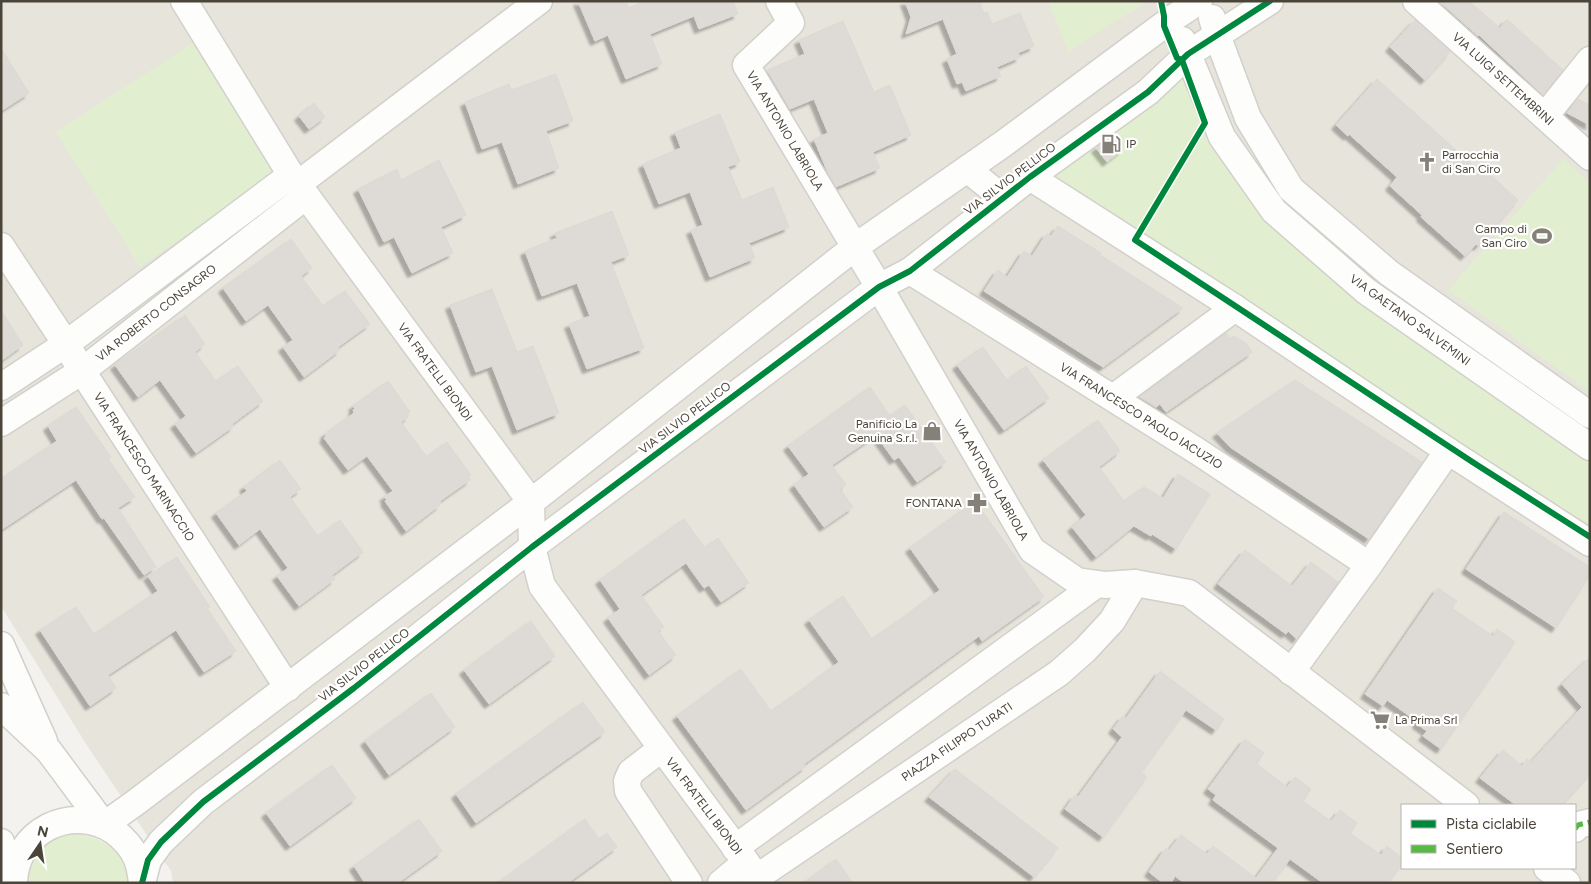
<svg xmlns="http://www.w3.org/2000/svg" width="1591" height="884" viewBox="0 0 1591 884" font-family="Figtree,sans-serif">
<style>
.residential{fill:#e7e4dc;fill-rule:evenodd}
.green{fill:#e1eecf}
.building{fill:#dedbd6;stroke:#dcd9d4;filter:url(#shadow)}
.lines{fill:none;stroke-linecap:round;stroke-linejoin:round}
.minor-casing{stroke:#d2d0cb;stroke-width:29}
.minor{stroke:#fdfdfc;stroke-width:26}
.quiet{stroke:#58b947;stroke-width:5;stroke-dasharray:10 5;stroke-linecap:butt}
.cycleway-casing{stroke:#fff;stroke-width:9}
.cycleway{stroke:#00873e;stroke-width:6}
.labels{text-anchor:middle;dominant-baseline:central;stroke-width:4.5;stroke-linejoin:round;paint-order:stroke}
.street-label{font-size:12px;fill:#4b4439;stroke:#fff}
.poi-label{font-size:12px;fill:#4b4439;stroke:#fff;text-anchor:start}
</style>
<defs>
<filter id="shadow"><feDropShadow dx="-4.5" dy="4.5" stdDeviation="1" flood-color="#0004"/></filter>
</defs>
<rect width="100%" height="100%" fill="#f4f2ee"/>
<path class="residential" d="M1 1H1590V883H173L171 871 86 744 1 606ZM1402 805H1575V868H1402Z"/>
<g class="green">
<path d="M1048 1H1148L1068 52Z"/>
<path d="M194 42 279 171 140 267 56 132Z"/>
<path d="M1182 71 1268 218 1590 457V534L1043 177Z"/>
<path d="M1563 159 1590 183V392L1448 290Z"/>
<path d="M74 833C104 838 125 850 128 883H22C22 874 27 868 31 861 45 839 50 838 74 833Z"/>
</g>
<g class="building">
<path d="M578 1H626L629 8 645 1H733L738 14 699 29 694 16 650 34 662 64 626 79 608 35 595 41Z"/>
<path d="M905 1H984L980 3 984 13 987 12 992 24 1020 13 1034 46 1018 53 1020 57 997 67 1001 76 966 91 962 82 957 84 947 59 957 54 943 19 906 34 911 17Z"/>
<path d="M1439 1H1469L1500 28 1507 19 1563 70 1543 95 1479 35 1478 36Z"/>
<path d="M1415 20 1450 52 1425 80 1390 47Z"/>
<path d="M843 21 874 92 890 85 911 135 873 152 880 168 836 187 828 173 814 139 828 133 814 99 790 109 767 70 805 54 799 40Z"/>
<path d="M1 48 29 93 1 111Z"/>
<path d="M556 74 573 121 546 131 559 168 518 184 502 142 482 149 465 102 509 84 511 90Z"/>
<path d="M1377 79 1486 177 1488 174 1492 176 1518 200 1478 246 1476 244 1465 256 1421 217 1422 215 1390 186 1397 177 1349 134 1348 136 1336 125Z"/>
<path d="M1578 99 1590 105V125L1567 113Z"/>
<path d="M314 103 325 117 309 129 299 116Z"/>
<path d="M720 114 740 162 728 167 742 200 773 187 789 227 749 243 755 258 710 277 691 230 703 225 690 192 659 204 643 164 681 148 675 132Z"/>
<path d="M1112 136 1122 150 1107 162 1096 148Z"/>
<path d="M439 160 466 215 441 227 453 253 412 273 394 237 384 242 358 189 397 169 401 180Z"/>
<path d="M612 211 629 255 611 262 644 348 587 369 569 324 590 316 577 283 542 296 525 251 557 238 555 233Z"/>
<path d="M1058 226 1101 253 1100 255 1183 308 1103 367 984 291 998 270 1007 277 1024 251 1032 256 1047 233 1051 236Z"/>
<path d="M291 239 312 268 301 276 323 306 345 291 370 324 338 347 340 350 304 377 283 347 293 340 268 305 246 321 223 288Z"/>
<path d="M492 289 517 352 533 346 559 413 517 430 492 366 476 372 450 305Z"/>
<path d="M1 310 23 345 1 361Z"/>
<path d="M185 315 205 344 195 352 216 381 238 366 263 401 232 424 234 426 196 453 175 424 186 416 160 380 138 397 115 365Z"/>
<path d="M1226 333 1230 338 1234 336 1246 343 1252 352 1166 412 1160 404 1156 407 1140 397Z"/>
<path d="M983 347 1007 380 1026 366 1049 398 1004 430 957 365Z"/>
<path d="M1295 380 1422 462 1369 539 1230 447 1217 433Z"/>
<path d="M388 381 410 412 407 414 409 416 401 422 427 457 447 442 471 475 469 477 470 480 440 501 441 502 439 504 440 505 406 531 385 501 387 500 384 497 393 491 367 456 348 470 324 438 326 436 325 434 354 413 353 410 355 409 353 406Z"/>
<path d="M870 387 890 416 905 405 946 462 917 482 899 457 894 460 876 435 832 465 846 485 840 489 853 507 824 527 794 485 809 474 788 446Z"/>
<path d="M76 407 111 457 108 459 135 497 118 508 156 567 144 575 104 518 102 519 76 480 1 530V479L57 441 48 426Z"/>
<path d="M1098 420 1120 451 1099 467 1124 501 1144 487 1163 498 1178 474 1210 494 1176 549 1152 534 1151 536 1134 526 1096 557 1072 527 1086 515 1043 460Z"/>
<path d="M280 460 301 489 290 497 318 536 340 520 363 552 332 575 335 579 299 606 277 576 288 568 260 529 239 545 216 513 247 491 244 487Z"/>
<path d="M975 501 1044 597 982 641 979 636 804 764 806 766 746 810 677 716 741 669 771 711 810 684 839 662 809 620 843 596 872 639 911 612 940 590 910 548Z"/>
<path d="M1504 512 1590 567V575L1556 628 1466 569Z"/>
<path d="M684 519 705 548 718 538 749 583 721 602 709 585 704 588 686 563 641 595 664 627 658 631 676 655 649 675 608 618 620 609 600 580Z"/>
<path d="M1245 550 1292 586 1311 562 1338 582 1297 639 1288 631 1286 634 1218 584Z"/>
<path d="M177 557 210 607 207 608 236 651 204 672 176 630 108 675 116 688 90 706 40 630 76 607 94 634 158 591 148 576Z"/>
<path d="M1438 588 1457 601 1452 608 1493 636 1497 629 1515 642 1441 749 1423 736 1427 731 1417 724 1418 722 1387 700 1383 706 1365 694Z"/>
<path d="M531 621 555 656 489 704 464 670Z"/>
<path d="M1590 657V773L1562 805H1516L1480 778 1503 750 1522 766 1527 759 1531 762 1582 707 1562 684Z"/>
<path d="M1160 671 1224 719 1216 730 1186 710 1141 773 1147 777 1103 837 1065 809 1075 795 1078 797 1122 737 1113 729 1123 716 1126 718Z"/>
<path d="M431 693 455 727 389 775 365 741Z"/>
<path d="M583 702 605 732 476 823 456 794Z"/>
<path d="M1245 739 1264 753 1256 763 1287 787 1295 777 1311 789 1303 801 1331 821 1340 810 1357 823 1350 833 1381 855 1387 846 1402 858V864L1388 883H1323L1290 859 1272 883H1184L1175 876 1171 883H1163L1149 872 1166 848 1169 850 1181 835 1207 854 1213 846 1256 878 1278 848 1213 800 1216 795 1208 789Z"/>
<path d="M332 765 356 798 290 846 266 813Z"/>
<path d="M955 769 1058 848 1034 877 929 797Z"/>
<path d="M419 819 442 851 398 883H365L354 866Z"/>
<path d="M585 819 599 839 607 833 617 847 568 883H498Z"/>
<path d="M836 859 853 883H804Z"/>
</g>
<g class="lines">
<defs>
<g id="minor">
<path d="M184 1 291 175 531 502 532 547 542 586 746 862 760 883"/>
<path d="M779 1 791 23 746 65 879 287 1032 550 1077 581 1105 585 1135 583 1189 593 1466 805"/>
<path d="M1416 1 1590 157"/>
<path d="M1212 18 1217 35 1248 118 1291 189 1389 273 1590 415"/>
<path d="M1182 40 1222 137 1274 211 1366 291 1590 447"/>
<path d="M1545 116 1590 60"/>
<path d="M967 169 1003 198"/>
<path d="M1030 177 1235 308 1448 451 1590 543"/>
<path d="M298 184 539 1"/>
<path d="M1 246 66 344 82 371 288 688"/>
<path d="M910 271 1197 451 1369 565"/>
<path d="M1 387 66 344 291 175"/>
<path d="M1113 398 1235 308"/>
<path d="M1 423 82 371 306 196"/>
<path d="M1 645 44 741"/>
<path d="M1291 672 1369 565 1448 451"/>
<path d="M1 706 49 751 104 825"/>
<path d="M661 749 631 772 627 781 628 791 689 883"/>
<path d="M104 825 135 803 531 502 855 247 1003 144 1173 18 1199 1"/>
<path d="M1575 829 1578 825 1590 822"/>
<path d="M1 842 12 883"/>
<path d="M735 848 1097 584"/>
<path d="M1547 868 1567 883"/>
<path d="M756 878 1059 673 1085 650 1112 621 1135 583"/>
<path d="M14 883C15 831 71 803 114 831 123 838 131 846 136 857 140 865 141 874 142 883"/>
<path d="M142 883 148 860 161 842 203 802 354 688 532 547 879 287 910 271 1030 177 1148 92 1188 54 1270 1"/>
<path d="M721 883 746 862"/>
</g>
</defs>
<use href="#minor" class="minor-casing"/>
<use href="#minor" class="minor"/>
<path class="quiet" d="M1575 829 1578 825 1590 822"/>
<defs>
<g id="cycleway">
<path d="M1161 1 1164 16V26L1177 58 1182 60 1205 123 1135 240 1474 463 1590 537"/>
<path d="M142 883 148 860 161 842 203 802 354 688 532 547 879 287 910 271 1030 177 1148 92 1188 54 1270 1"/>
</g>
</defs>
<use href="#cycleway" class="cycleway-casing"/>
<use href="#cycleway" class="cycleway"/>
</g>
<defs>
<symbol id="fuel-bare" viewBox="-9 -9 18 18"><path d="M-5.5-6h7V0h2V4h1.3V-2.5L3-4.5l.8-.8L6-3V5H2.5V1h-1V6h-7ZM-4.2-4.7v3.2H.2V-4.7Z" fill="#868178" stroke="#fff" stroke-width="2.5" paint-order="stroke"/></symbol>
<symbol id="church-bare" viewBox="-9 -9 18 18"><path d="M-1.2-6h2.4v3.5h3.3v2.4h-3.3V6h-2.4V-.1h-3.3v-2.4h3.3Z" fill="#868178" stroke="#fff" stroke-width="2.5" paint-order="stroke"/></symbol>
<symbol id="stadium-bare" viewBox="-9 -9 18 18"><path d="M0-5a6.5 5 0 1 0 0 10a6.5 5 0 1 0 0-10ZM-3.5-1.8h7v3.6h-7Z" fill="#868178" stroke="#fff" stroke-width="2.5" paint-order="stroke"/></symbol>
<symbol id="shop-bare" viewBox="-9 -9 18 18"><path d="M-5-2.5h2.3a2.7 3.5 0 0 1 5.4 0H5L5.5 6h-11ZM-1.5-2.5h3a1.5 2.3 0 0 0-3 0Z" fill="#868178" stroke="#fff" stroke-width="2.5" paint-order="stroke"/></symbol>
<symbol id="pharmacy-bare" viewBox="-9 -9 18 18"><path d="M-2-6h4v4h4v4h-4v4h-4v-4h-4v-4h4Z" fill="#868178" stroke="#fff" stroke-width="2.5" paint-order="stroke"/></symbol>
<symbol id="supermarket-bare" viewBox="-9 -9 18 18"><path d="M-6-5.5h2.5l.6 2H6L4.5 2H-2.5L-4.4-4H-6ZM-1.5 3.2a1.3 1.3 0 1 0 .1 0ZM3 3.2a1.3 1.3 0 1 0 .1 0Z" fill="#868178" stroke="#fff" stroke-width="2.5" paint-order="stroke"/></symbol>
</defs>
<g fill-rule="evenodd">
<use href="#fuel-bare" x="1097" y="130" width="28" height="28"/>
<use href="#church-bare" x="1413" y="148" width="28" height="28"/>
<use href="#stadium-bare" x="1528" y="222" width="28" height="28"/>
<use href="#shop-bare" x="918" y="417" width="28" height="28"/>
<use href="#pharmacy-bare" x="963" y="489" width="28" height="28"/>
<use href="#supermarket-bare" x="1366" y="706" width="28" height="28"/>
</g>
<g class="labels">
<g class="street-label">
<text transform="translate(1503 79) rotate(42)">VIA LUIGI SETTEMBRINI</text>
<text transform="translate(785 131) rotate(59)">VIA ANTONIO LABRIOLA</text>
<text transform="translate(1010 179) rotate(-37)">VIA SILVIO PELLICO</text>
<text transform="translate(156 313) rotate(-38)">VIA ROBERTO CONSAGRO</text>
<text transform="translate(1410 320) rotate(36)">VIA GAETANO SALVEMINI</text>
<text transform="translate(435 372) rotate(54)">VIA FRATELLI BIONDI</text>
<text transform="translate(1141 416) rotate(32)">VIA FRANCESCO PAOLO IACUZIO</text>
<text transform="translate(685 418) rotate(-37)">VIA SILVIO PELLICO</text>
<text transform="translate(144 467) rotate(57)">VIA FRANCESCO MARINACCIO</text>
<text transform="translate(991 480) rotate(60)">VIA ANTONIO LABRIOLA</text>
<text transform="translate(364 665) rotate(-38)">VIA SILVIO PELLICO</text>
<text transform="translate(957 742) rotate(-34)">PIAZZA FILIPPO TURATI</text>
<text transform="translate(704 806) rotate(53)">VIA FRATELLI BIONDI</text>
</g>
<g class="poi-label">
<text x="1126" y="144">IP</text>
<text x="1442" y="155">Parrocchia<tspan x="1442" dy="14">di San Ciro</tspan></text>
<text x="1527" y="229" text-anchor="end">Campo di<tspan x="1527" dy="14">San Ciro</tspan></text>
<text x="917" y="424" text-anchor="end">Panificio La<tspan x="917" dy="14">Genuina S.r.l.</tspan></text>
<text x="962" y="503" text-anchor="end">FONTANA</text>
<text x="1395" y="720">La Prima Srl</text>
</g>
</g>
<rect width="1591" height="884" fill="none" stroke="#4b4439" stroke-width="5"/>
<rect x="1401" y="804" width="175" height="65" fill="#ffffff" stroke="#b7b4b0"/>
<rect x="1411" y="820" width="25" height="8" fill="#00873e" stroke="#b7b4b0"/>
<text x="1446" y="829" font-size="15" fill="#4b4439">Pista ciclabile</text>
<rect x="1411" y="845" width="25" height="8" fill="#58b947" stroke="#b7b4b0"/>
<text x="1446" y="854" font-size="15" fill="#4b4439">Sentiero</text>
<g transform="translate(40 844) rotate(13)" stroke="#ffffff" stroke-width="4" paint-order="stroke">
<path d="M0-4L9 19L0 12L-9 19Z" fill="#4b4439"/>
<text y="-8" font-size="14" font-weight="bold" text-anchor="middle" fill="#4b4439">N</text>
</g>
</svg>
